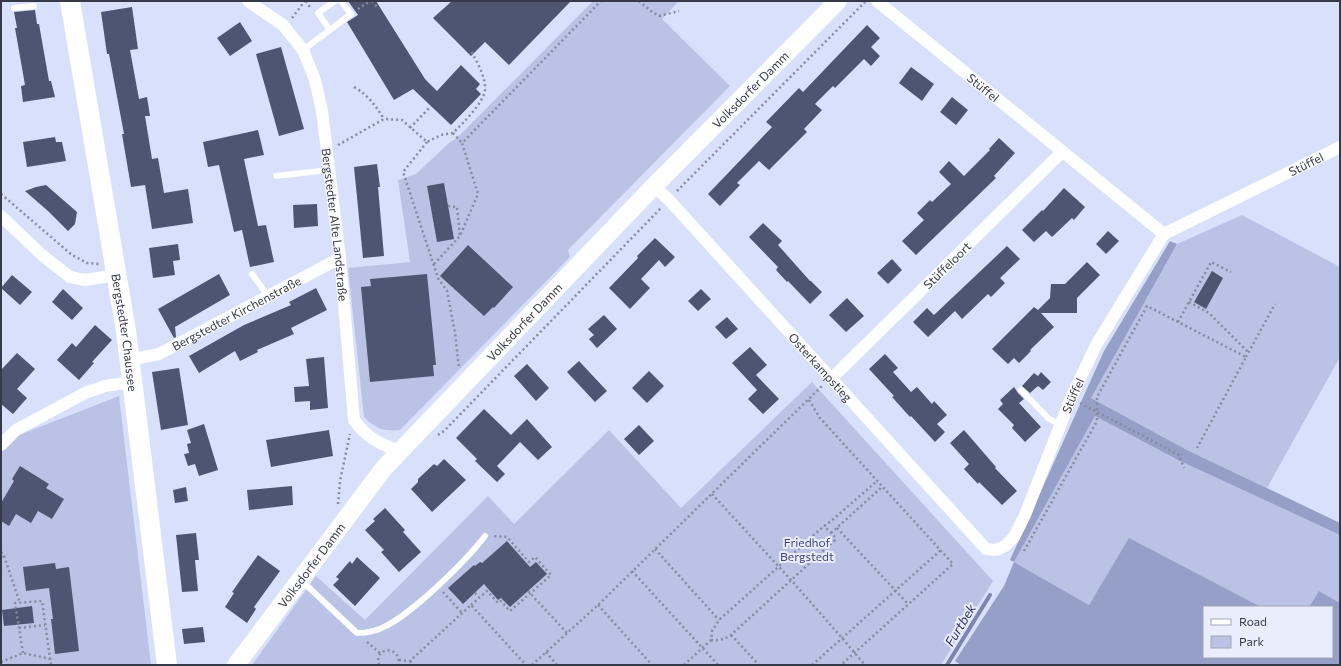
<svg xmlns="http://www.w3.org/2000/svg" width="1341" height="666" viewBox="0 0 1341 666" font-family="Commissioner,sans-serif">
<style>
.green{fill:#bac3e6}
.forest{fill:#959fc7}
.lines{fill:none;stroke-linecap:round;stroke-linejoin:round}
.stream{stroke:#7c85ac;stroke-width:4}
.building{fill:#4e5572}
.path{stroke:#868b9f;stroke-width:2.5;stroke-dasharray:2 3;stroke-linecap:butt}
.lane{stroke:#fff;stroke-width:6}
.street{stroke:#fff;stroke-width:12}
.secondary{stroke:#fff;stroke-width:18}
.primary{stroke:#fff;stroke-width:20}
.labels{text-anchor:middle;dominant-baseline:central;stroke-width:4;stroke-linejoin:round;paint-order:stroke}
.street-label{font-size:12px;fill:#363947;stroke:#eaeefc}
.park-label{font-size:12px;fill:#3d477c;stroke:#eaeefc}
.water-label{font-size:13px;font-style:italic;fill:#2c3468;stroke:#eaeefc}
</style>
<rect width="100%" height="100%" fill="#d9e0fc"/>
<g class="green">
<path d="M593 1H679L662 19 730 86 568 250 570 257 400 430C384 432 375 428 364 417L348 268 410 262 398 180 416 174 449 143 457 138Z"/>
<path d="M1242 215 1340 267V357L1267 488 1189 451 1091 398 1177 244Z"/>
<path d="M812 382 993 581 941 665H252L316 576 365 620 488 496 514 524 609 430 681 508Z"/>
<path d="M119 396 151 665H1V451L9 439Z"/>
<path d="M1095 416 1176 459 1340 535V603L1319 591 1309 607H1261L1129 539 1089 605 1014 562Z"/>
</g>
<path class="forest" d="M1170 241 1177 244 1091 398 1189 451 1340 523V535L1176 459 1095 416 1014 562 1089 605 1129 538 1261 607H1204V657H1332V607H1309L1319 591 1340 603V665H961L955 661 1004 586 1014 562 1010 560 1104 351Z"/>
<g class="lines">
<path class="stream" d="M947 665 990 595"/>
</g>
<g class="building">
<path d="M348 1H376L425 79 437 91 461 65 480 84 476 89 481 94 451 125 413 89 394 100 347 22 358 15Z"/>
<path d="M452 1H571L509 65 485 42 471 56 433 18Z"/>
<path d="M132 7 138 49 130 50 139 99 147 97 150 116H145L152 159 158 158 164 193 188 189 193 223 152 229 145 185 131 187 122 134H124L109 54H107L101 12Z"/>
<path d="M35 10 37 24H39L49 81H51L55 97 23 102 21 86 25 85 15 28H17L14 12Z"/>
<path d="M240 22 252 41 230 56 217 38Z"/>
<path d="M867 25 880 38 871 47 880 56 871 66 864 59 835 88 833 86 815 104 822 110 804 129 807 132 769 170 759 161 737 183 740 185 720 206 708 194 772 127 766 122 799 88 803 92Z"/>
<path d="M281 47 304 129 279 136 256 54Z"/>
<path d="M911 67 934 84 922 101 899 83Z"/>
<path d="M952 97 968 110 956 125 940 112Z"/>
<path d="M258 130 264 155 244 159 258 226 266 225 274 262 250 267 242 230 234 232 219 165 208 167 203 142Z"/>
<path d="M55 137 56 142H62L66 161 27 167 23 142Z"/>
<path d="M999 138 1015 153 994 176 996 178 916 255 902 241 924 220 917 213 930 200 932 202 951 184 939 172 949 161 964 176 990 150 989 149Z"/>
<path d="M377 164 380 187H378L384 256 363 258 354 167Z"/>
<path d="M444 183 454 239 437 242 427 186Z"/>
<path d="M46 185 77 212 75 224 68 231 48 211 25 191 36 187Z"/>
<path d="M1064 188 1085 207 1074 220 1072 218 1052 237 1046 231 1034 242 1022 230 1042 210 1043 211Z"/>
<path d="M317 204 318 226 294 228 293 205Z"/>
<path d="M763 223 782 241 778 245 810 281H811L822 292 810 304 788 281 787 282 776 270 778 267 749 237Z"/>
<path d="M1108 231 1119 241 1106 254 1096 244Z"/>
<path d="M655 238 675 257 665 267 659 260 641 279 650 288 630 309 609 288 638 258 637 256Z"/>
<path d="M178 244 180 260 173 261 175 275 153 278 149 248Z"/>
<path d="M468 245 513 287 494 308 493 307 484 316 440 276Z"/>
<path d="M1007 246 1020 259 1000 278 1005 283 991 297 988 294 962 319 955 311 928 337 913 322 927 308 934 315Z"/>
<path d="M892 259 902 270 888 284 877 273Z"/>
<path d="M1087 262 1100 275 1077 298V313H1041L1054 327 1030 350 1031 351 1019 363 1014 358 1008 364 992 349 1034 307 1038 310 1050 298 1051 284H1065Z"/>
<path d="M1212 271 1223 278 1206 309 1194 302Z"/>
<path d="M219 274 230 295 175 327 176 337 174 338 158 309Z"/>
<path d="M427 274 436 365H433L434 376 370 382 361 287 371 286 370 279Z"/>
<path d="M12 275 32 292 20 305 1 288Z"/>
<path d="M316 288 327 310 291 328 294 334 257 350 258 352 240 361 235 351 199 373 189 356 244 325 291 305 289 302Z"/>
<path d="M63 289 83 308 72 320 52 302Z"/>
<path d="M701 289 711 299 698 311 688 301Z"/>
<path d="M847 298 864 316 846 332 829 315Z"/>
<path d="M604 315 617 329 597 348 589 339 594 335 588 329Z"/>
<path d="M727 317 738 329 726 339 715 327Z"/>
<path d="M95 325 112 340 92 362 94 363 79 380 57 360 72 343 76 347Z"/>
<path d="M750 347 767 365 756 375 779 399 763 414 748 399 757 390 732 363Z"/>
<path d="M17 353 35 369 17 389 27 398 13 414 1 404V370Z"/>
<path d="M885 354 898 368 893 372 911 392 917 387 932 404 934 401 947 415 937 424 945 432 935 442 911 416 910 417 892 397 894 396 869 369Z"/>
<path d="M324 357 328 408 310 410V401L295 402 294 387 309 386 306 359Z"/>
<path d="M579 361 607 391 595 402 567 372Z"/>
<path d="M527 364 549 388 536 401 514 376Z"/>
<path d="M179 368 188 425 161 430 152 372Z"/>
<path d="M649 371 664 386 647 403 632 388Z"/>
<path d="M1041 372 1051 382 1043 390 1038 386 1030 393 1022 386 1034 373 1038 376Z"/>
<path d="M1014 387 1018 393 1024 399 1019 403 1041 427 1025 442 1012 428 1014 425 998 409 1003 404 1000 400Z"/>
<path d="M484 409 511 435 527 419 552 447 538 460 520 442 497 466 505 474 497 482 475 461 477 459 456 438Z"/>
<path d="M204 424 218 470 199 476 195 464 188 466 184 454 189 453 187 444 191 443 187 430Z"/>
<path d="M639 425 654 441 639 455 624 439Z"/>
<path d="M329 430 333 456 271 467 266 440Z"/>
<path d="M964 430 996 467 995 468 1017 491 1002 505 979 482 978 484 964 469 969 464 950 443Z"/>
<path d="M444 459 466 480 432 512 411 489 418 482V479L434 464 437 466Z"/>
<path d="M20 466 49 484 46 488 64 499 52 519 38 511 31 523 16 514 9 526 1 521V503L14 481 12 479Z"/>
<path d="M292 486 293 505 249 510 247 490Z"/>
<path d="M186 487 188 501 175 503 173 490Z"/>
<path d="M385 508 405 530 403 532 421 552 399 572 381 552 384 550 365 530 375 521 373 519Z"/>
<path d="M196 533 199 560H195L198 591 182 592 176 535Z"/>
<path d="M507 541 530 567 536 562 547 574 510 607 501 598 498 600 484 584 463 604 448 588 474 565 475 566 480 562 482 563Z"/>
<path d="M258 555 280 571 254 607 256 609 247 623 225 607 234 593 232 592Z"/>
<path d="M357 557 380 578 355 606 333 585 339 579 336 577 350 561 352 564Z"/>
<path d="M55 563 56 569 69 567 79 651 55 654 51 619H53L49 588 26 591 23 567Z"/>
<path d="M32 606 34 623 4 626 2 610Z"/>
<path d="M203 627 205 642 184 644 182 629Z"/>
</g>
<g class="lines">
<g class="path">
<path d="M306 1 311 9"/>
<path d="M372 1 377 7"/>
<path d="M639 1 651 11 659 16 679 11"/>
<path d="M358 9 370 1"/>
<path d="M292 18 305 1"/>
<path d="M354 87C369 96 375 105 384 119"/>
<path d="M410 128 431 106"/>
<path d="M453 133 462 143"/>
<path d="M427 142 403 172 438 278 447 291 455 333 459 368"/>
<path d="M338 145 384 119 402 120 427 142 441 135 453 133C462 124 483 104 485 90 486 77 477 62 471 51"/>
<path d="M677 191 865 2"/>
<path d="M1 194 72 255 87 263 99 264"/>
<path d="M448 206 457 207 460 236"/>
<path d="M434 264 460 236 478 194 462 143 601 1"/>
<path d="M1189 302 1209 313 1248 352"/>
<path d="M1178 322 1211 262 1231 272"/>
<path d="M1246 357 1275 304"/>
<path d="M809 400 820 418 953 564 841 665"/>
<path d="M1080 403 1179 455 1184 468"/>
<path d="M438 435 444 431 661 208"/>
<path d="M712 494 791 580 842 638 865 665"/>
<path d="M338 504 340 481 350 434"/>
<path d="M837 528 908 604"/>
<path d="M831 533 882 487"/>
<path d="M655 549 719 620"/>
<path d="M1024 551 1097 421V397L1147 306 1246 357 1197 448"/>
<path d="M1 552 4 556 1 560"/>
<path d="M4 556 20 603"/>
<path d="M632 571 718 665"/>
<path d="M528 591 567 633"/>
<path d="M443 592 462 613"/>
<path d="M475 593 479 597"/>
<path d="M471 605 487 591 498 603 501 601 510 611 551 575 535 557 529 562 507 537 492 536"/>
<path d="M598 605 652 665"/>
<path d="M19 628 45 625"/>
<path d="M731 635 759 665"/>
<path d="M711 640C719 641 725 639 731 635L835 540V537L824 526"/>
<path d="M367 642 380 653"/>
<path d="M546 652 557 665"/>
<path d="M23 653 15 603 42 601 51 665"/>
<path d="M399 660 410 661 471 605 526 665"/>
<path d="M410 661 414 665"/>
<path d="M1 662 23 653 51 659"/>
<path d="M379 665C373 645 403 646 398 665"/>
<path d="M532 665 598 605 822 386"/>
<path d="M684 665 711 640 712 631 719 620 824 526 830 522 877 481"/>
<path d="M812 665 941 550"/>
</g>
<g class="lane">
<path d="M14 8 34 6"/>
<path d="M330 30 318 13 335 1"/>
<path d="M303 50 351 14 341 1"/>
<path d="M276 176 329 170"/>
<path d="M252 274 268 296"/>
<path d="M1021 390 1049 419 1060 424"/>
<path d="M302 581 357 633C367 633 377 631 386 626 402 618 415 606 428 595 448 577 469 557 485 536"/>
</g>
<g class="street">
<path id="s1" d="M248 1 283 25 303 50 315 80 322 111 340 258 354 420C366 437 381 445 400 451"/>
<path id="s2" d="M877 1 1164 234 1340 147"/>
<path id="s3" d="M654 186 669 200 986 549 996 550 1005 546 1014 537 1025 515 1071 398 1096 345 1164 234"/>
<path d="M1 216 42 255 70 277 85 280 117 275"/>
<path id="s4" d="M130 360 159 354 340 258"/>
<path id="s5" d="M832 378 1062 152"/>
<path d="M1 445 16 430 85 393 105 386 132 382"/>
</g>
<path class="secondary" id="s6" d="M236 665 384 468 654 186 838 1"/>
<path class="primary" id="s7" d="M70 1 126 331 167 665"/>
</g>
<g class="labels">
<g class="street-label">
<text stroke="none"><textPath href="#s2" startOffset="137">Stüffel</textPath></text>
<text stroke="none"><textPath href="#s6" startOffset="773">Volksdorfer Damm</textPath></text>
<text stroke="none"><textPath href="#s2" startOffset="528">Stüffel</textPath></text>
<text stroke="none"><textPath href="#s1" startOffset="253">Bergstedter Alte Landstraße</textPath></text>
<text stroke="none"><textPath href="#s5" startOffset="161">Stüffeloort</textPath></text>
<text stroke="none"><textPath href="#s4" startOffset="117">Bergstedter Kirchenstraße</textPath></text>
<text stroke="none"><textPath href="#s6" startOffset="449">Volksdorfer Damm</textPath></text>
<text stroke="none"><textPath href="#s7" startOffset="336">Bergstedter Chaussee</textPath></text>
<text stroke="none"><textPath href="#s3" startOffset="246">Osterkampstieg</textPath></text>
<text stroke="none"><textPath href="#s3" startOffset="678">Stüffel</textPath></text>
<text stroke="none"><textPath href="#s6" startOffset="125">Volksdorfer Damm</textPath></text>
</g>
<g class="park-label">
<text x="807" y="542">Friedhof<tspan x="807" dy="14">Bergstedt</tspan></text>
</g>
<g class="water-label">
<text transform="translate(960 625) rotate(-59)">Furtbek</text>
</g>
</g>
<rect width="1341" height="666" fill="none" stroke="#363947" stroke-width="4"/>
<rect x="1203" y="606" width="130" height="52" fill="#eaeefc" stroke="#a2a6b4"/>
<rect x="1211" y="619" width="20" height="6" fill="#ffffff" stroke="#a2a6b4"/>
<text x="1239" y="626" font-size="12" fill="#363947">Road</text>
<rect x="1211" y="636" width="20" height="12" fill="#bac3e6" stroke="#a2a6b4"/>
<text x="1239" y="646" font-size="12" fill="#363947">Park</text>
</svg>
